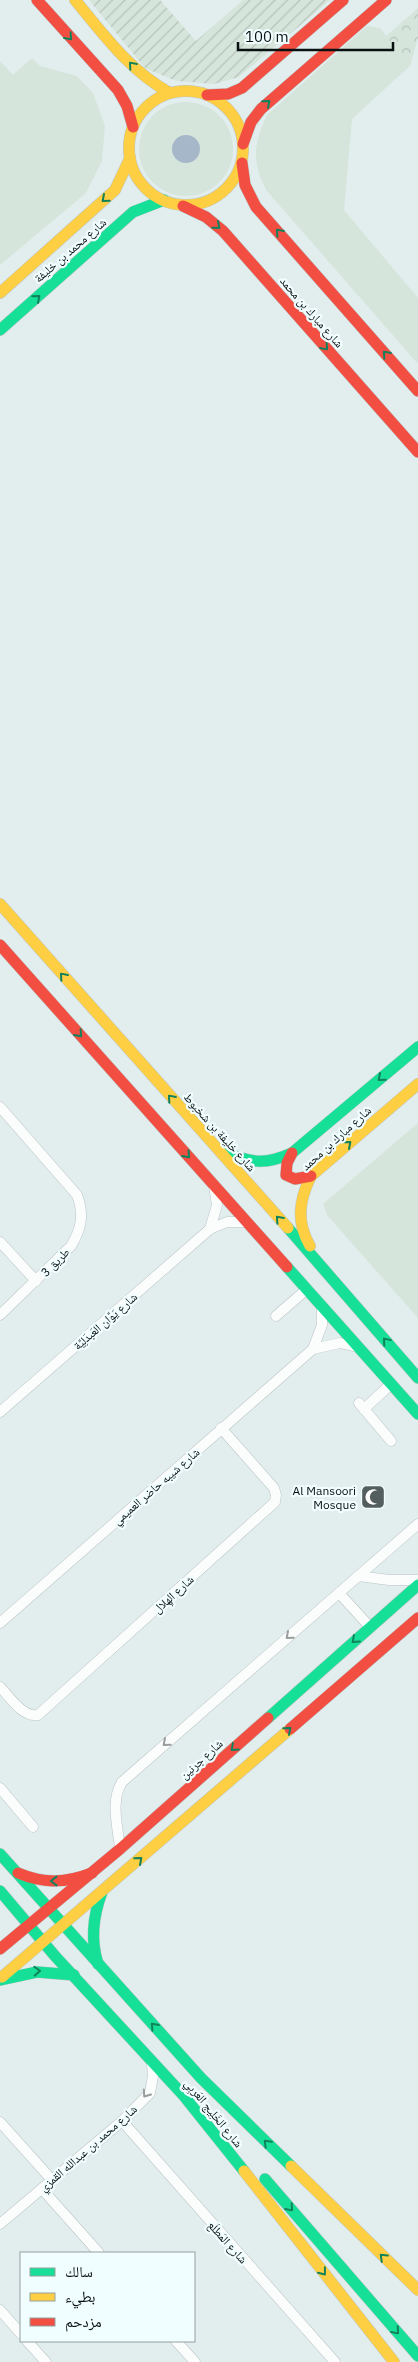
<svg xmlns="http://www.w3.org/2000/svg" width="418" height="2362" viewBox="0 0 418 2362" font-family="'IBM Plex Sans','Noto Naskh Arabic',sans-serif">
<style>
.grass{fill:#d6e5db}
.forest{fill:url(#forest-crowns)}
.garden{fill:url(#garden-furrows)}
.water{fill:#a7b7ca}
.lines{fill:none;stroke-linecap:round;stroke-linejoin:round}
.street-casing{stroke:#bbc4c5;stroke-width:11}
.fast-casing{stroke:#bbc4c5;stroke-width:12}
.slow-casing{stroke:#bbc4c5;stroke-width:12}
.jam-casing{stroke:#bbc4c5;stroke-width:12}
.street{stroke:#fbfcfc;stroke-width:10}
.fast{stroke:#16e098;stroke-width:11}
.slow{stroke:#ffcf43;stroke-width:11}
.jam{stroke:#f24e42;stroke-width:11}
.oneway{stroke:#10825b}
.oneway2{stroke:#9a9e9e}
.labels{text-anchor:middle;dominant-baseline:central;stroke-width:4.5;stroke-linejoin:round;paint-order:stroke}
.street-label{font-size:12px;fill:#091011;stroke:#f1feff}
.poi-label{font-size:12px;fill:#091011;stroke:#f1feff;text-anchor:end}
</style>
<defs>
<pattern id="forest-crowns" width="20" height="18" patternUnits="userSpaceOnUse" patternTransform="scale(1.25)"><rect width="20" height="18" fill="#d6e5db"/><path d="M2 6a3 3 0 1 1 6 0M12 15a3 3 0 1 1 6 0" fill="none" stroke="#b6c3bb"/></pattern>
<pattern id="garden-furrows" width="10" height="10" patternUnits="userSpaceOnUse" patternTransform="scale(1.25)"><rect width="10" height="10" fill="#d6e5db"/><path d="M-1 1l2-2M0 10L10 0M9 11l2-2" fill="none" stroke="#b6c3bb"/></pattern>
</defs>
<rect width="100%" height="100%" fill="#e2eeee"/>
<g class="grass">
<path d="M367 26 380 28 410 66 352 119 344 210 418 298V364L266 190C251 160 254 144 267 115Z"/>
<path d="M32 58 40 66 77 76 93 93 105 126 102 161 86 193 0 265V61L13 75Z"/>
<circle cx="186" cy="149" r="47"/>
<path d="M418 1123V1318L327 1215 323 1204Z"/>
</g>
<path class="forest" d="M418 8V38L410 66 386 36Z"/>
<path class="garden" d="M89 0H160L196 41 243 0H330L239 77 214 84 176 81 145 68Z"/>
<circle class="water" cx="186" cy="149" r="14"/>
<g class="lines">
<defs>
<g id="street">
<path d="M0 1107 77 1195C84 1214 82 1228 71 1246L0 1315"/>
<path d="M210 1229 217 1205 214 1186"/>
<path d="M0 1242 36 1281"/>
<path d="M276 1316 306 1290"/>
<path d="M313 1349 322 1325V1308"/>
<path d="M359 1403 391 1441"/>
<path d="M364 1409 391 1384"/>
<path d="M0 1412 210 1229 227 1222H245"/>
<path d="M358 1576 389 1580H418"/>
<path d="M339 1593 370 1627"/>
<path d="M0 1623 313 1349 340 1343 357 1347"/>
<path d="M0 1687C10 1697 23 1718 38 1715L275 1502 276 1495 274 1488 221 1428"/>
<path d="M0 1788 33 1827"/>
<path d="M120 1849C118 1827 110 1801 122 1782L418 1524"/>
<path d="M122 2121 335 2362"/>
<path d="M0 2122 52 2180"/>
<path d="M42 2189 99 2253"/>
<path d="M0 2224 122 2121 150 2093 153 2076 152 2064"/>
<path d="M0 2310 21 2334"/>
<path d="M27 2341 46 2362"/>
<path d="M176 2341 195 2362"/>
</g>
<g id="fast">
<path d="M0 330 133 212 164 200"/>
<path d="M222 1152C250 1162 264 1166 292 1153L418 1047"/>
<path d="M288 1228 418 1378"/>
<path d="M287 1267 418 1414"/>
<path d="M268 1718 418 1585"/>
<path d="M0 1854 201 2078 291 2166"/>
<path d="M0 1891 55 1956 184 2096 244 2171"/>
<path d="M98 1964C90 1939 93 1916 102 1892"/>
<path d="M0 1980 37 1972 74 1975"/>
<path d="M265 2179 418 2356"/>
</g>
<g id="slow">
<path d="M75 0C104 35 130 71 170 93"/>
<circle cx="186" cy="148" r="57"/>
<path d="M0 293 115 190 130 158"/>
<path d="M0 904 288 1228"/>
<path d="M310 1246C296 1222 299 1200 311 1176L418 1084"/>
<path d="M2 1977 290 1729"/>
<path d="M291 2166 418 2290"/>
<path d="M244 2171 394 2362"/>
</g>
<g id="jam">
<path d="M37 0 118 90 127 106 133 127"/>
<path d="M207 95 228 94 242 88 343 0"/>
<path d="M243 144 251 122 261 109 386 0"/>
<path d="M242 163 245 185 256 207 418 391"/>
<path d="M183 206 206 217 223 231 418 452"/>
<path d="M0 945 287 1267"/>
<path d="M292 1153 287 1163 286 1175 295 1179 311 1176"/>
<path d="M290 1729 418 1618"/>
<path d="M18 1873C44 1884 66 1883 92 1873"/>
<path d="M0 1949 120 1849 268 1718"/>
</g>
</defs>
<use href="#street" class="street-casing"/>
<use href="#fast" class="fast-casing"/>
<use href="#slow" class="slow-casing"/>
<use href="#jam" class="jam-casing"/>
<use href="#street" class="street"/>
<use href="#fast" class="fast"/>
<use href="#slow" class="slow"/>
<use href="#jam" class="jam"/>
</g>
<defs><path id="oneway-chevron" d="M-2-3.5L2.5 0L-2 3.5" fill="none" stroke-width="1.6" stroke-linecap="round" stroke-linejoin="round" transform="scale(1.25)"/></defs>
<g class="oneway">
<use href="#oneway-chevron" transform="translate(69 37) rotate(48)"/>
<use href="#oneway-chevron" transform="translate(132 65) rotate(-131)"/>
<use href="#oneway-chevron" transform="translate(267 103) rotate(-41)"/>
<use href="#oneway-chevron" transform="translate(105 199) rotate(139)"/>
<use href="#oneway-chevron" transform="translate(217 226) rotate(40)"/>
<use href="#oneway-chevron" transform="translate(279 232) rotate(-131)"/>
<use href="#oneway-chevron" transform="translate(37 298) rotate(-41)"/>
<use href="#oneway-chevron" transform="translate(325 347) rotate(49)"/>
<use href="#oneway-chevron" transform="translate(386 354) rotate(-131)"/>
<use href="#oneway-chevron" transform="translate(63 976) rotate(-131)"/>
<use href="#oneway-chevron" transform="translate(79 1034) rotate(48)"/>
<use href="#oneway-chevron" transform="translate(381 1078) rotate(140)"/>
<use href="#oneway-chevron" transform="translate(171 1098) rotate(-131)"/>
<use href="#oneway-chevron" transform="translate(348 1144) rotate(-41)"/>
<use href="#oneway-chevron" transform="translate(187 1155) rotate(48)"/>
<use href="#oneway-chevron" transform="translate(279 1219) rotate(-132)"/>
<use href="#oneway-chevron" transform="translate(386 1341) rotate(-130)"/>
<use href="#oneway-chevron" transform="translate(355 1640) rotate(138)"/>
<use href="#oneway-chevron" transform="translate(288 1730) rotate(-41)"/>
<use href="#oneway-chevron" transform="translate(234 1748) rotate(138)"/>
<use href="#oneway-chevron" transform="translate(139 1860) rotate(-41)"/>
<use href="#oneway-chevron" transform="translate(54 1881) rotate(-180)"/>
<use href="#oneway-chevron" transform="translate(37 1971) rotate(-3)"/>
<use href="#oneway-chevron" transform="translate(154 2026) rotate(-132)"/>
<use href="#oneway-chevron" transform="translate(267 2143) rotate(-135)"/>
<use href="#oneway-chevron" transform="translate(290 2208) rotate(49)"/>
<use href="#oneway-chevron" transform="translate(383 2257) rotate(-136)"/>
<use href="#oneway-chevron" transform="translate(323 2272) rotate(52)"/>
<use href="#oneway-chevron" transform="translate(396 2331) rotate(49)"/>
</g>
<g class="oneway2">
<use href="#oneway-chevron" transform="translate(289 1636) rotate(139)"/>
<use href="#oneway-chevron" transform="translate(166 1743) rotate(139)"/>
<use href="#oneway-chevron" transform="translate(146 2094) rotate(125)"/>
</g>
<defs>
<symbol id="mosque-square" viewBox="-11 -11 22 22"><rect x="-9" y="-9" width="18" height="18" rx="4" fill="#555e5e" stroke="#f1feff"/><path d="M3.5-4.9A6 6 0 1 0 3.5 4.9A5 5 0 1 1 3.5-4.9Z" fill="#fff"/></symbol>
</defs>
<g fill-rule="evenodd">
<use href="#mosque-square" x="359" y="1483" width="28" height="28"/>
</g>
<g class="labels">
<g class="street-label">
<text transform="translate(70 250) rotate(-41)">شارع محمد بن خليفة</text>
<text transform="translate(312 312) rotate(49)">شارع مبارك بن محمد</text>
<text transform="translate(220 1132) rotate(48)">شارع خليفة بن شخبوط</text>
<text transform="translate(336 1138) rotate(-42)">شارع مبارك بن محمد</text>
<text transform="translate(55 1262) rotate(-45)">طريق 3</text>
<text transform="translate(105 1321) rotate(-41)">شارع يَوَّان العَبدَلِيَّة</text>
<text transform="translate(156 1486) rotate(-41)">شارع شيبه حاضر العميمي</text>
<text transform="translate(173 1594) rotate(-42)">شارع الهِلال</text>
<text transform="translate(201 1759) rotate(-42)">شارع جرنين</text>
<text transform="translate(214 2113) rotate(51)">شارع الخَلِيج العَربِي</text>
<text transform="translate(88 2148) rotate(-41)">شارع محمد بن عبدالله القمزي</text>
<text transform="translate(228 2242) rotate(48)">شارع المَطلَع</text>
</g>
<g class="poi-label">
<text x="356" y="1490">Al Mansoori<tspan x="356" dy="14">Mosque</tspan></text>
</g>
</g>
<rect x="20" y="2252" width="175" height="90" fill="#f1feff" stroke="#949fa0"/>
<rect x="30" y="2268" width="25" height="8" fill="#16e098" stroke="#949fa0"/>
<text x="65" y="2277" font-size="15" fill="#091011">سالك</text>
<rect x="30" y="2293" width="25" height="8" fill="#ffcf43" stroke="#949fa0"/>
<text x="65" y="2302" font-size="15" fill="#091011">بطيء</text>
<rect x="30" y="2318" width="25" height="8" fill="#f24e42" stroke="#949fa0"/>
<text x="65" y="2327" font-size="15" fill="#091011">مزدحم</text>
<path d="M238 42v8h155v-8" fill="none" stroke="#091011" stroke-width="2.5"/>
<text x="245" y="42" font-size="15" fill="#091011" stroke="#f1feff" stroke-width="4" paint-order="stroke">100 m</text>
</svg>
